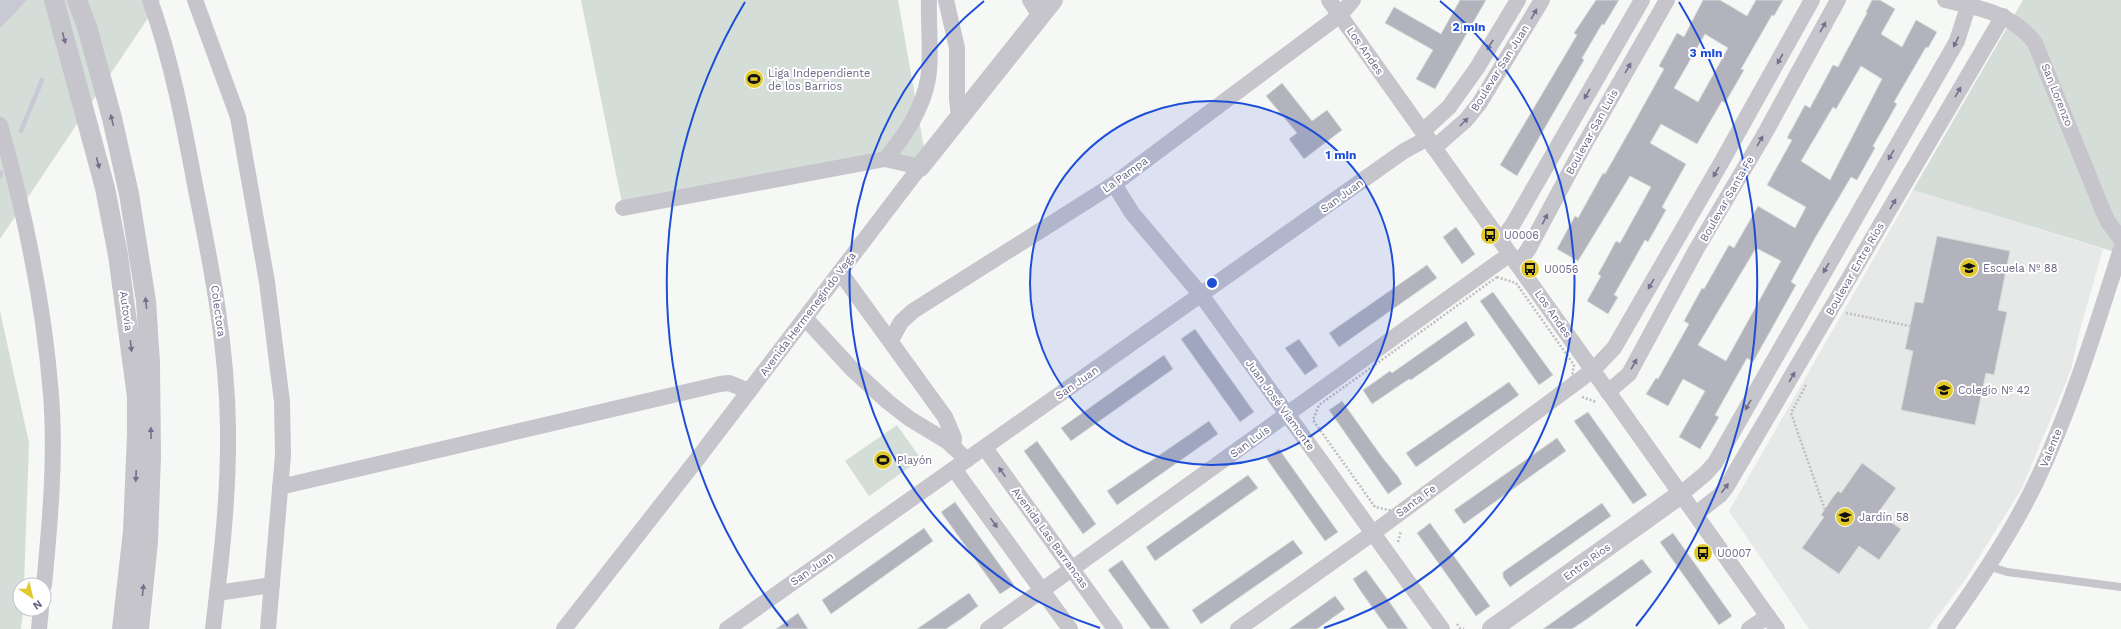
<svg xmlns="http://www.w3.org/2000/svg" width="2121" height="629" viewBox="0 0 2121 629" font-family="'Work Sans',sans-serif">
<style>
.built{fill:#e7e9e8}
.green{fill:#d4ddd7}
.water{fill:#c8c9d4}
.lines{fill:none;stroke-linecap:round;stroke-linejoin:round}
.stream{stroke:#c8c9d4;stroke-width:4.5}
.building{fill:#b3b3be;stroke:#d8dad7;fill-rule:evenodd}
.path{stroke:#bdbdc2;stroke-width:2.5;stroke-dasharray:2 2;stroke-linecap:butt}
.service{stroke:#c6c5cc;stroke-width:8}
.minor{stroke:#c6c5cc;stroke-width:16}
.tertiary{stroke:#c6c5cc;stroke-width:20}
.oneway{fill:#73708d}
.ring{fill:none;stroke:#1d4ed8;stroke-width:2}
.labels{text-anchor:middle;dominant-baseline:central;stroke-width:4;stroke-linejoin:round;paint-order:stroke}
.street-label{font-size:11px;fill:#6a6786;stroke:#fff}
.poi-label{font-size:11px;fill:#6a6786;stroke:#fff;text-anchor:start}
.centre{fill:#1d4ed8;stroke:#fff;stroke-width:2}
.ring-label{font-size:12px;text-anchor:middle;font-weight:bold;fill:#1d4ed8;stroke:#fff;stroke-width:4;stroke-linejoin:round;paint-order:stroke}
</style>
<rect width="100%" height="100%" fill="#f6f8f5"/>
<path class="built" d="M1913 190 2103 249 2078 337 2071 370 2022 488 1965 580 1928 629H1809L1729 511Z"/>
<g class="green">
<path d="M0 0H160L0 239Z"/>
<path d="M581 0H898L926 159 901 161 623 208Z"/>
<path d="M2023 0H2121V254L1913 190Z"/>
<path d="M0 311 29 443 24 585H20V609H23L21 629H0Z"/>
<path d="M897 425 921 459 869 496 845 461Z"/>
</g>
<path class="water" d="M0 0H27L0 28Z"/>
<g class="lines">
<g class="stream">
<path d="M21 131 42 80"/>
<path d="M0 176 1 173"/>
</g>
</g>
<g class="building">
<path d="M1460 0H1486L1435 89 1416 79 1433 50 1385 23 1394 7 1441 34Z"/>
<path d="M1596 0H1619L1604 25 1602 24 1582 58 1584 60 1517 176 1500 165 1577 35 1574 33Z"/>
<path d="M1703 0H1720L1747 16 1756 0H1783L1774 16 1772 15 1741 69 1744 70 1725 103 1722 101 1697 144 1661 124 1650 143 1686 164 1662 207 1666 210 1648 242 1645 240 1614 295 1618 297 1608 314 1587 301 1601 276 1598 274 1607 258 1616 241 1620 243 1651 187 1630 176 1578 261 1557 249 1575 216 1578 218 1603 173 1605 174 1630 130 1664 69 1659 66 1677 33 1684 37ZM1705 34 1728 48 1698 102 1674 88Z"/>
<path d="M1872 0H1880L1895 9 1881 34 1902 47 1916 20 1937 32 1928 48 1926 47 1894 102 1897 104 1873 146 1875 148 1857 180 1851 177 1815 238 1791 282 1796 285 1753 362 1747 358 1715 415 1719 417 1700 449 1679 437 1705 391 1683 379 1668 406 1646 394 1656 378 1658 379 1689 324 1684 321 1702 288 1704 289 1729 245 1734 248 1758 206 1795 228 1806 207 1767 185 1792 140 1787 138 1805 105 1810 108 1833 65 1838 67 1867 13 1866 12ZM1861 66 1882 79 1830 180 1801 161 1833 107 1836 109ZM1756 248 1781 261 1726 361 1698 345Z"/>
<path d="M1282 83 1312 121 1327 110 1342 130 1304 159 1289 139 1297 133 1266 96Z"/>
<path d="M1456 227 1475 254 1462 264 1443 237Z"/>
<path d="M1937 236 2010 251 1998 310 2007 312 1994 375 1986 373 1975 425 1901 410 1913 351 1905 349 1913 312 1915 302 1923 303Z"/>
<path d="M1427 265 1437 278 1339 347 1329 333Z"/>
<path d="M1493 292 1553 375 1539 385 1480 301Z"/>
<path d="M1466 321 1475 335 1411 380 1409 379 1372 404 1363 390 1390 371 1392 373Z"/>
<path d="M1195 329 1254 412 1240 422 1181 339Z"/>
<path d="M1299 339 1318 366 1305 375 1285 348Z"/>
<path d="M1164 355 1173 369 1071 441 1061 428Z"/>
<path d="M1509 382 1519 395 1416 467 1406 453Z"/>
<path d="M1342 401 1382 457 1399 478 1402 484 1388 494 1329 410Z"/>
<path d="M1588 412 1647 495 1633 504 1574 421Z"/>
<path d="M1209 421 1218 434 1117 505 1107 491Z"/>
<path d="M1557 438 1566 451 1464 524 1454 510Z"/>
<path d="M1037 441 1096 524 1083 534 1024 451Z"/>
<path d="M1279 449 1338 532 1325 541 1266 458Z"/>
<path d="M1862 463 1896 488 1878 513 1901 529 1879 560 1859 546 1839 574 1802 548 1824 517 1821 515 1833 497 1838 491 1841 493Z"/>
<path d="M1248 475 1258 488 1155 561 1146 547Z"/>
<path d="M955 502 1014 585 1000 594 941 512Z"/>
<path d="M1602 503 1611 516 1510 587 1503 577V572Z"/>
<path d="M1430 523 1490 606 1476 616 1417 533Z"/>
<path d="M924 528 933 541 831 614 822 600Z"/>
<path d="M1673 533 1732 616 1719 625 1660 542Z"/>
<path d="M1293 540 1303 553 1201 624 1192 610Z"/>
<path d="M1642 559 1652 572 1587 619 1572 629H1543Z"/>
<path d="M1122 560 1145 593 1170 629H1151L1108 570Z"/>
<path d="M1366 570 1393 607 1408 629H1388L1362 593 1353 579Z"/>
<path d="M969 593 978 606 965 616 946 629H917Z"/>
<path d="M1335 596 1345 609 1317 629H1289Z"/>
<path d="M798 613 808 629H776Z"/>
</g>
<g class="lines">
<g class="path">
<path d="M1497 277 1516 283 1574 365 1571 382 1393 511 1375 507 1313 420 1319 405Z"/>
<path d="M1846 313 1910 326"/>
<path d="M1806 385 1791 413 1825 510"/>
<path d="M1582 397 1596 402"/>
<path d="M1398 542 1401 531"/>
<path d="M1457 624 1460 628 1464 629"/>
</g>
<path class="service" d="M1988 566 2007 572 2121 587"/>
<g class="minor">
<path d="M150 0C172 61 184 126 196 190 212 269 227 347 228 428 229 495 221 562 213 629"/>
<path d="M195 0 238 117 267 282 282 402 283 455 268 629"/>
<path d="M946 0 957 48V99L959 117"/>
<path d="M1030 0 1040 16"/>
<path d="M1329 0 1777 629"/>
<path d="M1945 0C1980 8 2012 13 2035 43L2103 211 2108 222 2121 239"/>
<path d="M0 125C25 213 44 304 51 395 56 456 50 523 44 585"/>
<path d="M1423 131 1449 107 1477 68 1518 0"/>
<path d="M1434 148 1466 120 1479 104 1542 0"/>
<path d="M885 159C904 138 923 108 928 79 932 56 928 25 929 0"/>
<path d="M1114 184 1132 213 1202 296 1442 629"/>
<path d="M1501 241 1513 224 1642 0"/>
<path d="M1517 264 1528 250 1583 147 1667 0"/>
<path d="M840 272 945 417 954 438 953 447"/>
<path d="M805 318 851 368 888 402 910 419 948 442 967 460"/>
<path d="M891 340 901 322 913 311 1114 184 1340 15 1353 0"/>
<path d="M1608 392 1629 374 1696 250 1764 135 1838 0"/>
<path d="M985 448 1115 629"/>
<path d="M954 469 1070 629"/>
<path d="M280 487 720 384 729 383 749 391"/>
<path d="M1681 494 1705 474 1715 463 1957 41 1970 0"/>
<path d="M1696 514 1720 495 1727 486 2003 16"/>
<path d="M217 593 272 585"/>
<path d="M39 629 41 609"/>
<path d="M564 629 698 458 920 167 885 159 623 208"/>
<path d="M727 629 1404 151 1428 138"/>
<path d="M988 629 1510 254"/>
<path d="M1238 629 1373 533 1593 370 1614 348 1721 163 1812 0"/>
<path d="M1749 629 1768 616"/>
<path d="M1945 629C1979 582 2012 533 2037 480 2072 406 2096 327 2121 249"/>
</g>
<g class="tertiary">
<path d="M54 0 105 188 118 255 137 397V434L133 531 122 629"/>
<path d="M77 0 87 27 112 118 129 194 146 301 150 363 151 456 148 542 139 629"/>
<path d="M920 167 1053 0"/>
<path d="M1492 629 1681 494"/>
</g>
</g>
<defs><path id="oneway-solid" d="M-6-.8H1V-3.2L6.5 0L1 3.2V.8H-6Z"/></defs>
<g class="oneway">
<use href="#oneway-solid" transform="translate(1534 14) rotate(-60)"/>
<use href="#oneway-solid" transform="translate(1823 27) rotate(-61)"/>
<use href="#oneway-solid" transform="translate(64 38) rotate(75)"/>
<use href="#oneway-solid" transform="translate(1956 42) rotate(116)"/>
<use href="#oneway-solid" transform="translate(1490 45) rotate(122)"/>
<use href="#oneway-solid" transform="translate(1780 59) rotate(119)"/>
<use href="#oneway-solid" transform="translate(1628 68) rotate(-60)"/>
<use href="#oneway-solid" transform="translate(1958 92) rotate(-60)"/>
<use href="#oneway-solid" transform="translate(1587 94) rotate(120)"/>
<use href="#oneway-solid" transform="translate(112 120) rotate(-104)"/>
<use href="#oneway-solid" transform="translate(1464 122) rotate(-45)"/>
<use href="#oneway-solid" transform="translate(1760 141) rotate(-60)"/>
<use href="#oneway-solid" transform="translate(1891 155) rotate(120)"/>
<use href="#oneway-solid" transform="translate(98 163) rotate(75)"/>
<use href="#oneway-solid" transform="translate(1716 172) rotate(120)"/>
<use href="#oneway-solid" transform="translate(1893 204) rotate(-60)"/>
<use href="#oneway-solid" transform="translate(1545 219) rotate(-62)"/>
<use href="#oneway-solid" transform="translate(1826 268) rotate(120)"/>
<use href="#oneway-solid" transform="translate(1651 284) rotate(120)"/>
<use href="#oneway-solid" transform="translate(146 303) rotate(-96)"/>
<use href="#oneway-solid" transform="translate(131 346) rotate(83)"/>
<use href="#oneway-solid" transform="translate(1634 364) rotate(-61)"/>
<use href="#oneway-solid" transform="translate(1792 377) rotate(-60)"/>
<use href="#oneway-solid" transform="translate(1748 405) rotate(120)"/>
<use href="#oneway-solid" transform="translate(151 433) rotate(-91)"/>
<use href="#oneway-solid" transform="translate(1002 472) rotate(-126)"/>
<use href="#oneway-solid" transform="translate(136 476) rotate(92)"/>
<use href="#oneway-solid" transform="translate(1725 488) rotate(-53)"/>
<use href="#oneway-solid" transform="translate(994 523) rotate(54)"/>
<use href="#oneway-solid" transform="translate(143 590) rotate(-84)"/>
</g>
<circle cx="1212" cy="283" r="182" fill="#1d4ed8" fill-opacity=".12"/>
<g class="ring">
<circle cx="1212" cy="283" r="182"/>
<path d="M1100 628A363 363 0 0 1 984 1M1440 1A363 363 0 0 1 1324 628"/>
<path d="M788 626A545 545 0 0 1 745 2M1679 2A545 545 0 0 1 1636 626"/>
</g>
<defs>
<symbol id="stadium-disc" viewBox="-11 -11 22 22"><circle r="9.5" fill="#e0c92d" stroke="#fff"/><path d="M0-5a6.5 5 0 1 0 0 10a6.5 5 0 1 0 0-10ZM-3.5-1.8h7v3.6h-7Z" fill="#111"/></symbol>
<symbol id="bus-disc" viewBox="-11 -11 22 22"><circle r="9.5" fill="#e0c92d" stroke="#fff"/><path d="M-5-6H5V4H4V6H2V4H-2V6H-4V4H-5ZM-3.5-4V0h7V-4ZM-3.5 1.2v1.5H-2V1.2ZM2 1.2v1.5H3.5V1.2Z" fill="#111"/></symbol>
<symbol id="school-disc" viewBox="-11 -11 22 22"><circle r="9.5" fill="#e0c92d" stroke="#fff"/><path d="M0-5L7-2L0 1L-7-2ZM-4 1L0 2.5L4 1V4Q0 6-4 4Z" fill="#111"/></symbol>
</defs>
<g fill-rule="evenodd">
<use href="#stadium-disc" x="743" y="68" width="22" height="22"/>
<use href="#bus-disc" x="1479" y="224" width="22" height="22"/>
<use href="#school-disc" x="1958" y="257" width="22" height="22"/>
<use href="#bus-disc" x="1519" y="258" width="22" height="22"/>
<use href="#school-disc" x="1933" y="379" width="22" height="22"/>
<use href="#stadium-disc" x="872" y="449" width="22" height="22"/>
<use href="#school-disc" x="1834" y="506" width="22" height="22"/>
<use href="#bus-disc" x="1692" y="542" width="22" height="22"/>
</g>
<g class="labels">
<g class="street-label">
<text transform="translate(1365 51) rotate(55)">Los Andes</text>
<text transform="translate(1500 68) rotate(-58)">Boulevar San Juan</text>
<text transform="translate(2057 95) rotate(68)">San Lorenzo</text>
<text transform="translate(1592 132) rotate(-61)">Boulevar San Luis</text>
<text transform="translate(1125 175) rotate(-36)">La Pampa</text>
<text transform="translate(1342 196) rotate(-36)">San Juan</text>
<text transform="translate(1727 199) rotate(-60)">Boulevar Santa Fe</text>
<text transform="translate(1855 269) rotate(-60)">Boulevar Entre Ríos</text>
<text transform="translate(126 311) rotate(82)">Autovía</text>
<text transform="translate(218 311) rotate(82)">Colectora</text>
<text transform="translate(808 314) rotate(-53)">Avenida Hermenegindo Vega</text>
<text transform="translate(1553 314) rotate(55)">Los Andes</text>
<text transform="translate(1077 383) rotate(-35)">San Juan</text>
<text transform="translate(1280 405) rotate(54)">Juan José Viamonte</text>
<text transform="translate(1250 442) rotate(-36)">San Luis</text>
<text transform="translate(2051 448) rotate(-68)">Valente</text>
<text transform="translate(1416 501) rotate(-36)">Santa Fe</text>
<text transform="translate(1050 538) rotate(54)">Avenida Las Barrancas</text>
<text transform="translate(1587 562) rotate(-36)">Entre Ríos</text>
<text transform="translate(812 569) rotate(-35)">San Juan</text>
</g>
<g class="poi-label">
<text x="768" y="73">Liga Independiente<tspan x="768" dy="13">de los Barrios</tspan></text>
<text x="1504" y="235">U0006</text>
<text x="1983" y="268">Escuela Nº 88</text>
<text x="1544" y="269">U0056</text>
<text x="1958" y="390">Colegio Nº 42</text>
<text x="897" y="460">Playón</text>
<text x="1859" y="517">Jardín 58</text>
<text x="1717" y="553">U0007</text>
</g>
</g>
<circle cx="1212" cy="283" r="6" class="centre"/>
<g class="ring-label">
<text x="1469" y="31">2 min</text>
<text x="1706" y="57">3 min</text>
<text x="1341" y="159">1 min</text>
</g>
<g transform="translate(32 597) rotate(145)"><circle r="19" fill="#ffffff" stroke="#c3c2cf"/>
<path d="M0-3L7 15L0 10L-7 15Z" fill="#e0c92d"/>
<text y="-6" font-size="11" font-weight="bold" text-anchor="middle" fill="#6a6786">N</text>
</g>
</svg>
